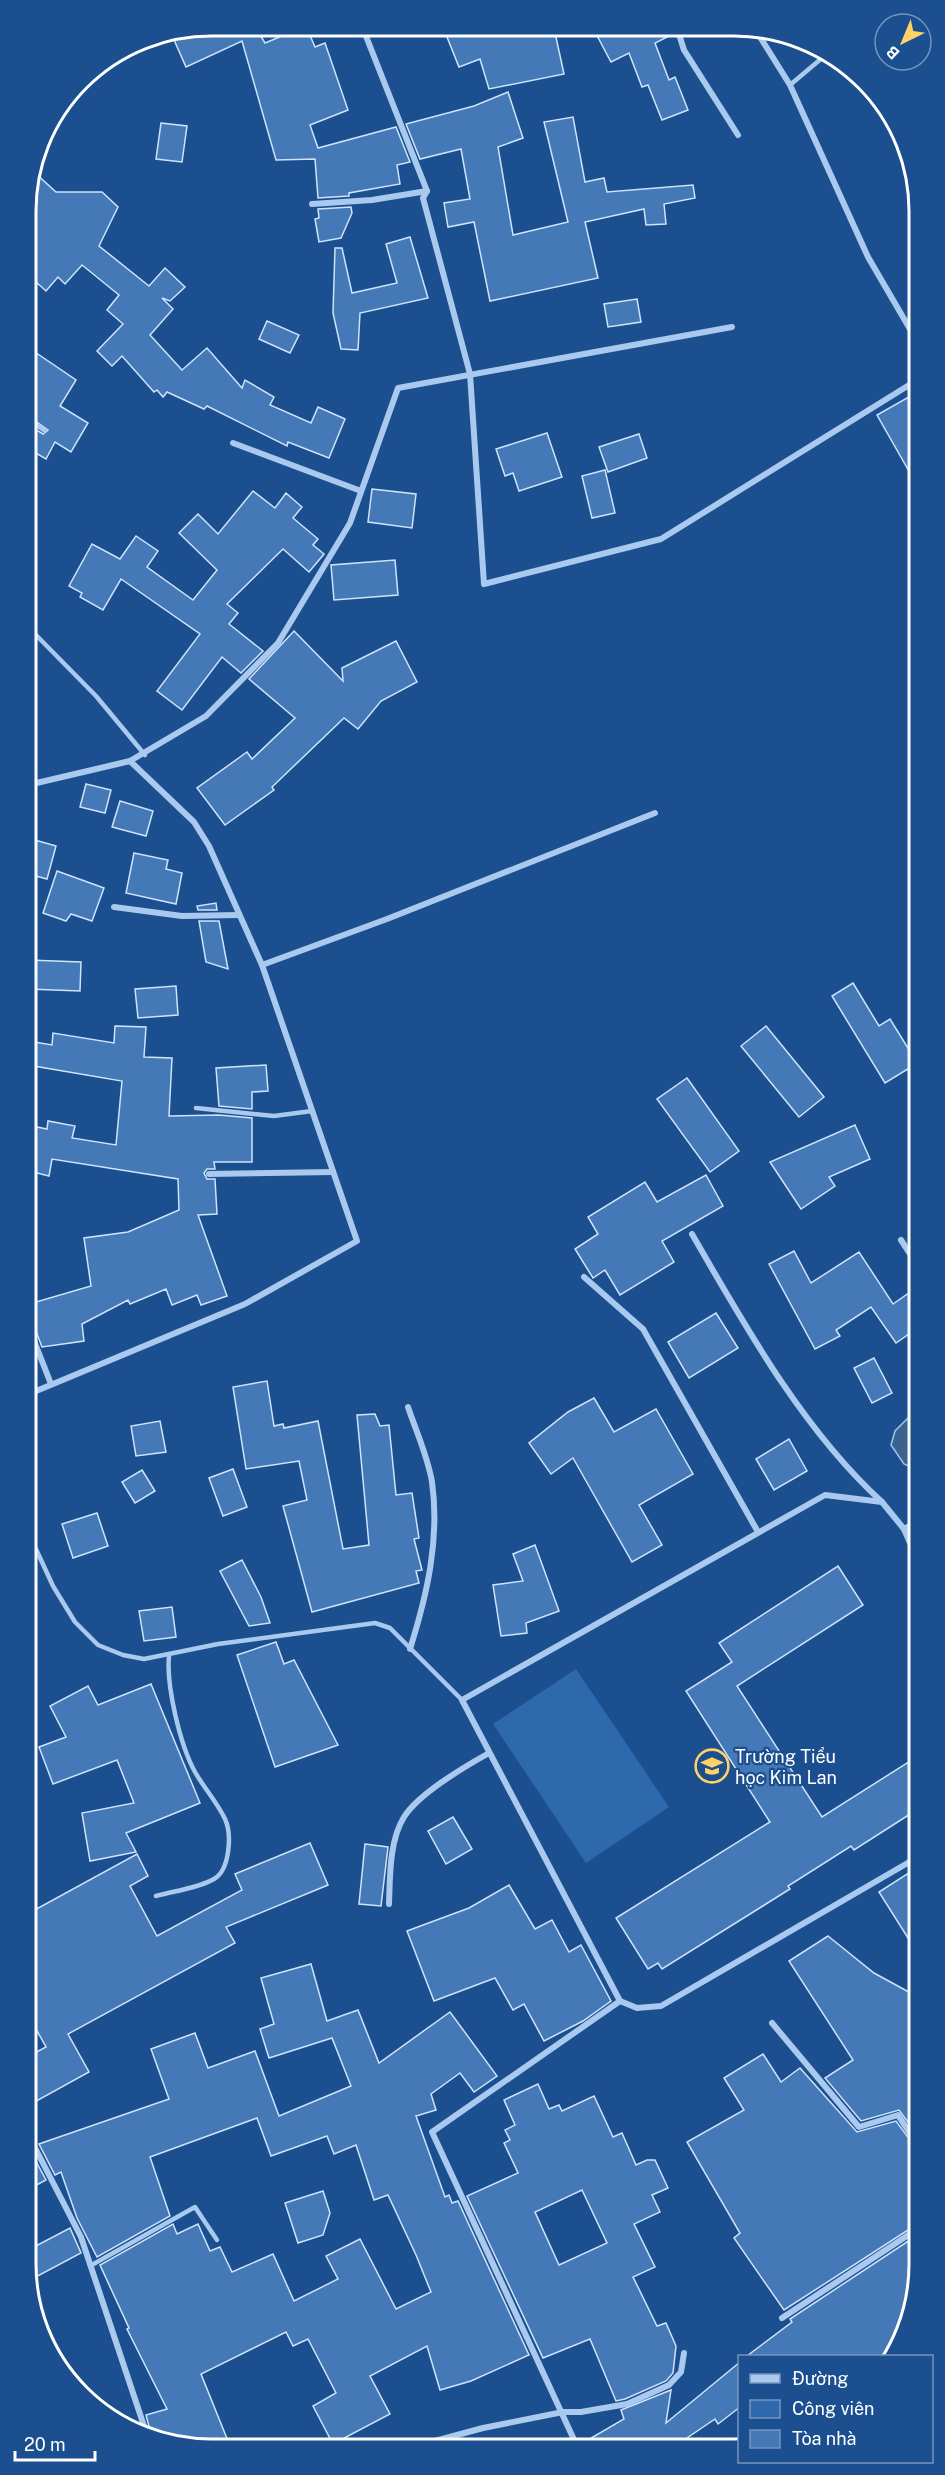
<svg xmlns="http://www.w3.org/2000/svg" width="945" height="2475" viewBox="0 0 945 2475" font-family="'Public Sans',sans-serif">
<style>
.green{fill:#2e69ad}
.water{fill:#3c6290;stroke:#9cc4f0;stroke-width:1.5}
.building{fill:#4478b7;stroke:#cfe3fa;stroke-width:1.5;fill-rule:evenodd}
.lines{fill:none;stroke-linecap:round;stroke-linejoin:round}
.service{stroke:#a9c9ee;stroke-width:4.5}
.minor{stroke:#a9c9ee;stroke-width:6}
.labels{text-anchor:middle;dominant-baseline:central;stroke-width:4.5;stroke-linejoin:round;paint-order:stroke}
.poi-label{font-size:18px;fill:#fff;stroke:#1b4f8f;text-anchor:start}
.rim{fill:none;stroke:#fff;stroke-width:3}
</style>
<rect width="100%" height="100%" fill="#1b4f8f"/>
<path class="green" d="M576 1669 669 1807 586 1863 493 1724Z"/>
<path class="water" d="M917 1409V1470L904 1464 891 1445 895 1431Z"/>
<g class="building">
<path d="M211 26H274L259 33 265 43 306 26 315 47 325 43 348 110 310 125 318 148 396 127 410 162 397 165 400 184 349 193V196L318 198 315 159 276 160 242 41 186 67 171 33Z"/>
<path d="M443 27H486L488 33 521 27 554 28 564 74 489 89 480 59 459 67Z"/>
<path d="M593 28H672L673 34 655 43 669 80 675 77 688 110 662 120 648 85 642 87 629 53 611 62Z"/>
<path d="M508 92 523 138 498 147 513 235 568 222 544 122 573 117 585 182 604 178 607 192 693 185 695 198 664 204 666 224 646 225 644 209 585 222 598 278 490 301 474 222 448 227 444 203 470 199 461 149 420 159 406 124 474 106Z"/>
<path d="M161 123 187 126 182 162 156 159Z"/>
<path d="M33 171 56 192H102L118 207 99 246 149 286 165 268 185 287 170 301 162 298 173 309 150 335 182 370 207 348 242 388 245 380 274 397 270 405 311 423 318 407 345 419 329 458 288 442 287 446 207 406 204 409 167 392 163 397 157 390 154 392 122 356 112 366 97 351 123 324 107 310 119 295 82 265 65 284 58 277 46 291 26 273V198Z"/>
<path d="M351 207 352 213 341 238 319 242 315 219 319 218 318 209Z"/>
<path d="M410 237 428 298 360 313 358 350 341 349 333 313 335 248H342L352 293 397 283 386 244Z"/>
<path d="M637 299 641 322 608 327 604 304Z"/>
<path d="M267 321 299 335 290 353 259 339Z"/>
<path d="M26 346 76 380 60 406 88 423 71 452 55 442 46 459 27 448V424L43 434 48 430 27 415Z"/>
<path d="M914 394V480L877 415Z"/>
<path d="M547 433 562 477 519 491 513 473 505 476 496 449Z"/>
<path d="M639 434 647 458 608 472 599 447Z"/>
<path d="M605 470 615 513 592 518 582 476Z"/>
<path d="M372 489 416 494 412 528 368 522Z"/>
<path d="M253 491 275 508 286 493 302 507 293 518 318 539 313 545 324 554 309 572 283 549 227 604 238 613 229 624 263 651 241 673 222 657 182 710 157 691 200 634 121 579 103 610 80 597 82 593 69 586 92 544 120 559 136 536 158 551 147 567 193 600 217 570 179 533 198 514 218 534Z"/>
<path d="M395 560 398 595 334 600 331 565Z"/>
<path d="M294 631 343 681 342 668 396 641 417 682 381 701 358 729 344 718 272 787 274 790 225 825 197 788 247 752 252 759 295 718 249 679Z"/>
<path d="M86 784 111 790 105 813 80 807Z"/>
<path d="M120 801 153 811 146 836 112 827Z"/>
<path d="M28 838 56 846 47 879 28 874Z"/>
<path d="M134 853 168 860 166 869 182 873 176 904 126 893Z"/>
<path d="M57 871 104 888 92 921 71 914 66 921 43 913Z"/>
<path d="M216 903 217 910H198L197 906Z"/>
<path d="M199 921H219L228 969 206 962Z"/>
<path d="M28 960 81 962 80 991 28 989Z"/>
<path d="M853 983 879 1026 890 1019 916 1061V1064L885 1083 832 996Z"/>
<path d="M176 986 178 1015 138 1018 135 989Z"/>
<path d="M115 1026 146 1027 144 1057 172 1058 169 1116 219 1115 252 1118V1162H214L215 1169H207L204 1173 207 1179H215L217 1214 198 1215 227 1296 201 1305 197 1295 172 1305 166 1289 130 1304 128 1300 82 1324 84 1341 42 1347 34 1326 29 1323V1304L91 1286 84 1238 128 1232 179 1210 178 1179 52 1159 49 1176 29 1171V1145L32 1126 47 1129 48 1121 75 1126 72 1138 116 1145 122 1081 28 1065V1041L52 1045 53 1033 114 1043Z"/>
<path d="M766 1026 824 1097 799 1117 741 1046Z"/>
<path d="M266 1065 268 1091 252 1092V1109L219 1106 216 1068Z"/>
<path d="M687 1078 739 1151 710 1172 657 1099Z"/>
<path d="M855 1125 870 1159 829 1177 835 1186 801 1209 770 1162Z"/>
<path d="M706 1175 723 1206 662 1241 674 1262 620 1295 605 1270 593 1278 575 1249 598 1234 588 1217 645 1182 657 1202Z"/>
<path d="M794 1251 811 1283 859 1252 893 1304 916 1288V1329L896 1343 871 1307 836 1330 840 1336 815 1349 769 1264Z"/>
<path d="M716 1313 738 1348 689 1378 668 1342Z"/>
<path d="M874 1358 892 1393 872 1403 854 1368Z"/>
<path d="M267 1381 274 1426 283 1424 284 1428 318 1421 343 1549 369 1545 357 1415 375 1414 380 1426 389 1425 396 1495 412 1493 419 1538 414 1539 422 1570 416 1571 419 1583 312 1612 283 1506 307 1500 299 1461 246 1469 233 1387Z"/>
<path d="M594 1398 614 1432 656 1409 693 1474 639 1505 662 1545 632 1562 573 1458 551 1474 529 1443 568 1412Z"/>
<path d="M160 1421 166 1452 136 1456 131 1426Z"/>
<path d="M789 1439 807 1471 774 1490 756 1459Z"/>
<path d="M233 1469 247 1507 223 1516 209 1478Z"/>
<path d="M142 1470 155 1491 135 1503 122 1482Z"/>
<path d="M97 1513 108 1546 73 1558 62 1524Z"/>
<path d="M535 1545 559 1611 526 1623 527 1633 501 1636 493 1585 523 1581 513 1554Z"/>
<path d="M242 1560 261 1597 270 1623 249 1626 220 1571Z"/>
<path d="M838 1566 863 1605 737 1686 822 1817 918 1756V1809L854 1850 851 1846 788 1886 790 1889 662 1969 658 1963 648 1969 616 1918 770 1822 686 1691 732 1662 719 1643Z"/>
<path d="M172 1607 176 1637 144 1641 139 1611Z"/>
<path d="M276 1642 284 1664 294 1660 338 1745 275 1767 237 1655Z"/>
<path d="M151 1684 200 1803 126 1833 136 1852 90 1861 82 1813 134 1803 117 1760 53 1784 39 1747 66 1737 50 1706 88 1686 98 1705Z"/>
<path d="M453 1817 472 1849 446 1864 428 1831Z"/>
<path d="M310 1843 328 1885 226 1927 235 1943 68 2034 89 2072 31 2104V2055L46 2047 31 2020V1912L137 1854 148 1876 130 1886 157 1936 242 1890 235 1874Z"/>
<path d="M365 1844 388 1847 381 1906 359 1904Z"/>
<path d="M918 1867V1954L879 1892Z"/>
<path d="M509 1885 535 1929 552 1920 569 1952 581 1945 611 2001 583 2021 544 2041 524 2004 513 2010 495 1978 434 2001 407 1931 469 1908Z"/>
<path d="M828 1936 874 1973 918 1997 919 2137 899 2110 861 2121 825 2078 853 2060 789 1961Z"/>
<path d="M311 1964 327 2021 358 2010 379 2063 450 2012 497 2076 474 2092 460 2073 431 2094 436 2110 416 2116 445 2197 449 2195 452 2203 458 2201 529 2355 471 2381 440 2390 427 2346 370 2376 390 2414 333 2444 313 2406 336 2393 308 2339 293 2346 286 2332 201 2374 230 2446H175L151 2434 146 2415 167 2409 127 2329 129 2328 100 2265 173 2224 177 2234 198 2224 210 2251 220 2247 232 2272 273 2254 294 2301 338 2279 326 2256 360 2239 396 2309 431 2292 416 2255 388 2195 374 2200 356 2145 334 2154 327 2136 271 2156 257 2118 150 2157 170 2216 97 2257 77 2218 61 2172 55 2175 39 2144 169 2099 151 2049 195 2033 208 2068 255 2051 279 2116 351 2086 332 2038 269 2058 260 2029 274 2024 261 1978Z"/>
<path d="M763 2054 781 2082 800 2068 857 2132 896 2121 919 2152V2223L784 2310 734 2238 740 2233 687 2142 744 2110 724 2078Z"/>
<path d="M538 2084 549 2109 559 2105 562 2111 594 2096 613 2137 622 2133 636 2165 647 2160H655L668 2188 652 2195 660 2212 634 2224 655 2267 633 2277 657 2326 666 2323 676 2346 673 2373 666 2381 625 2399 616 2401 590 2339 543 2358 467 2196 518 2173 504 2143 510 2140 505 2130 515 2125 504 2100ZM582 2190 607 2243 559 2265 535 2212Z"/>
<path d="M31 2152 46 2180 31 2188Z"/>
<path d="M323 2191 330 2213 323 2235 298 2243 285 2203Z"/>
<path d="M70 2228 81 2253 32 2279V2248Z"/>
<path d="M919 2234V2276L906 2335 892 2356H747L792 2322 790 2319Z"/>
<path d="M740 2362V2407L718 2424 715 2419 678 2444H581L624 2419 621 2410 671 2390 666 2423Z"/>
</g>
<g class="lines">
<g class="service">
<path d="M790 85 828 53"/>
<path d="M27 419 44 430"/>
<path d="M35 634 96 696 145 755"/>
<path d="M196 1108 274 1116 312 1111"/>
<path d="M30 1536 53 1586 75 1622 98 1645 123 1655 144 1659 218 1644 375 1623 390 1628 462 1700"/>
<path d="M156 1896C174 1891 199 1888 214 1879 230 1870 232 1834 225 1819 217 1802 204 1788 195 1772 180 1745 166 1685 169 1656"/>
<path d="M90 2266 195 2207 217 2240"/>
</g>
<g class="minor">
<path d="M362 26 427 191 423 198 470 374 484 584 661 539 914 382"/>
<path d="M677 28 684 50 738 135"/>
<path d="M755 29 790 85 868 257 914 336"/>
<path d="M312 204 372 200 427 191"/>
<path d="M233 443 361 491"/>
<path d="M28 785 130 761 206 716 278 643 350 523 398 388 732 327"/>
<path d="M114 907 182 916 239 915"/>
<path d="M262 965 387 919 655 813"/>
<path d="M209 1174 333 1172"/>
<path d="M692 1234C745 1326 803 1430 882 1502"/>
<path d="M901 1240 916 1263"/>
<path d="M584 1277 643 1329 758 1532"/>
<path d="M29 1328 51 1384"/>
<path d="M29 1394 245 1304 357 1241 262 965 209 846 194 822 130 761"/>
<path d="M408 1407C416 1431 428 1457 432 1482 440 1539 427 1595 410 1649"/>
<path d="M917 1522 904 1529 882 1502 825 1495 462 1700 620 2001 637 2008 661 2006 918 1857"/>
<path d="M904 1529 917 1559"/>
<path d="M389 1904C390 1878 389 1841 404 1817 419 1793 464 1767 489 1753"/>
<path d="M772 2023 859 2127 898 2115 919 2147"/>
<path d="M31 2140 81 2237 146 2432"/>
<path d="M782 2318 919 2228"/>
<path d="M576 2444 432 2132 620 2001"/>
<path d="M420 2445 483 2428 563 2412H581L627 2404 669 2385 681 2372 684 2353"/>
</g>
</g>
<defs>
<symbol id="school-ring" viewBox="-11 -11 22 22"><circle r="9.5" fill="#1b4f8f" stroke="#ffd166" stroke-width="1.5"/><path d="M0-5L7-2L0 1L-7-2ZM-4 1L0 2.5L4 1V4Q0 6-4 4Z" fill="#ffd166"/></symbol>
</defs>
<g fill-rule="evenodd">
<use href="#school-ring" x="693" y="1747" width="38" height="38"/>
</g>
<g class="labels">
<g class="poi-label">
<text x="735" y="1756">Trường Tiểu<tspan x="735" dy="21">học Kim Lan</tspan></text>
</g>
</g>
<path d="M0 0H945V2475H0ZM211 36H734A175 175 0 0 1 909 211V2264A175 175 0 0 1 734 2439H211A175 175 0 0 1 36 2264V211A175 175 0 0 1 211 36Z" fill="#1b4f8f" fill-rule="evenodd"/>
<path class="rim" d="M211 36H734A175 175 0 0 1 909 211V2264A175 175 0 0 1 734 2439H211A175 175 0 0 1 36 2264V211A175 175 0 0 1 211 36Z"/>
<rect x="738" y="2355" width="195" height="108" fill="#1b4f8f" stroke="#7695bc" stroke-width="1.5"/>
<rect x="750" y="2374" width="30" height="9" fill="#a9c9ee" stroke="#7695bc" stroke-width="1.5"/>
<text x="792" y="2385" font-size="18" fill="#ffffff">Đường</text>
<rect x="750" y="2400" width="30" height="18" fill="#2e69ad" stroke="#7695bc" stroke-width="1.5"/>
<text x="792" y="2415" font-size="18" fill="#ffffff">Công viên</text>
<rect x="750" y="2430" width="30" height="18" fill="#4478b7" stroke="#7695bc" stroke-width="1.5"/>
<text x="792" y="2445" font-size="18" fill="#ffffff">Tòa nhà</text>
<g transform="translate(903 42) rotate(223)"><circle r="28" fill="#1b4f8f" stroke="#7695bc" stroke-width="1.5"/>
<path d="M0-4.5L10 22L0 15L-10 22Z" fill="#ffd166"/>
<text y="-9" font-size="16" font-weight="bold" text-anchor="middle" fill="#ffffff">B</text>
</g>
<path d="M15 2451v9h80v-9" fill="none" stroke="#ffffff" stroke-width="3"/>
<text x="24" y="2451" font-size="18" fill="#ffffff" stroke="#1b4f8f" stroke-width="4.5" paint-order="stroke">20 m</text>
</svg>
